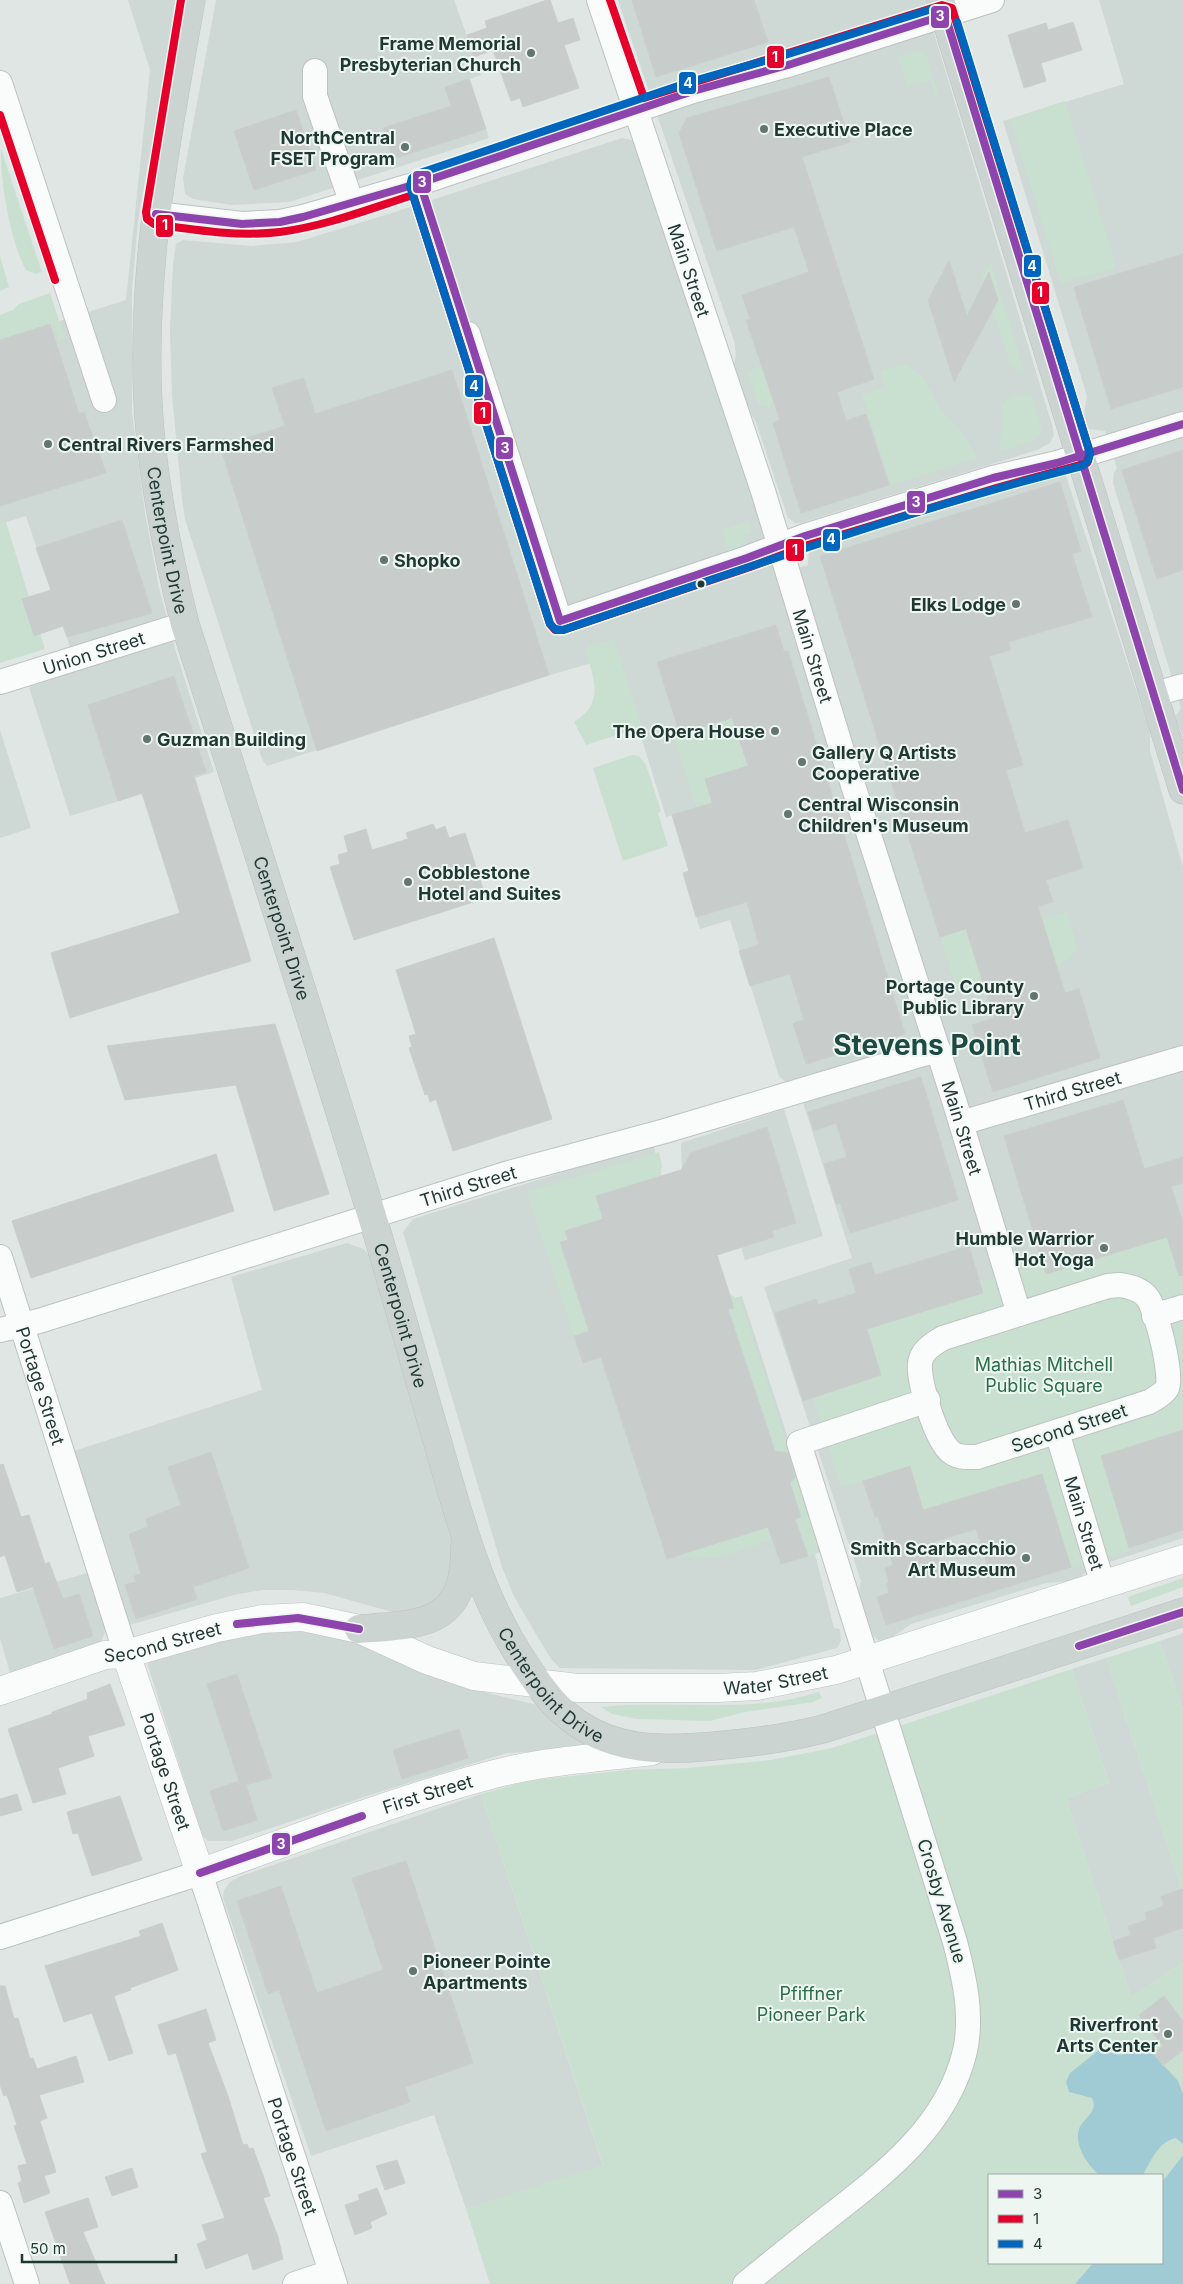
<svg xmlns="http://www.w3.org/2000/svg" width="1183" height="2284" viewBox="0 0 1183 2284" font-family="Inter,sans-serif">
<style>
.built{fill:#ced8d4}
.green{fill:#c9e0d1}
.water{fill:#a0cbd5}
.building{fill:#c8cdcb;stroke:#c9cfcd;fill-rule:evenodd}
.lines{fill:none;stroke-linecap:round;stroke-linejoin:round}
.minor-casing{stroke:#bdc3c1;stroke-width:26}
.tertiary-casing{stroke:#bdc3c1;stroke-width:29}
.primary-casing{stroke:#bac3c1;stroke-width:29}
.minor{stroke:#fafbfb;stroke-width:24}
.tertiary{stroke:#fafbfb;stroke-width:28}
.primary{stroke:#ccd4d2;stroke-width:28}
.bus-1-casing{stroke:#eef6f2;stroke-width:11}
.bus-2-casing{stroke:#eef6f2;stroke-width:11}
.bus-3-casing{stroke:#eef6f2;stroke-width:11}
.bus-1{stroke:#8e44ad;stroke-width:8}
.bus-2{stroke:#e4002b;stroke-width:8}
.bus-3{stroke:#0065bd;stroke-width:8}
.poi-dot{fill:#637571;stroke:#eef6f2;stroke-width:2}
.bus-dot{fill:#1f3833;stroke:#eef6f2;stroke-width:2}
.labels{text-anchor:middle;dominant-baseline:central;stroke-width:4;stroke-linejoin:round;paint-order:stroke}
.poi-label{font-size:18px;font-weight:bold;fill:#1f3833;stroke:#eef6f2;text-anchor:end}
.street-label{font-size:18px;fill:#1f3833;stroke:#eef6f2}
.park-label{font-size:18px;fill:#2a6e48;stroke:#eef6f2}
.town-label{font-size:28px;font-weight:bold;fill:#1c4a41;stroke:#eef6f2}
.line-badge{stroke:#eef6f2;stroke-width:2}
.badge-label{font-size:14px;text-anchor:middle;font-weight:bold;fill:#fff}
</style>
<rect width="100%" height="100%" fill="#e0e6e4"/>
<g class="built">
<path d="M128 0H176L138 221 132 289V412L145 513 159 588 176 652 214 772 70 816 29 687 78 671 26 516 0 524V340L126 300 150 70Z"/>
<path d="M216 0H454L481 75 470 79 489 138 289 202 232 205 193 199 185 194 183 178Z"/>
<path d="M618 0H924L1052 425 1054 435 1050 443 1037 450 801 523H795L788 518 756 422 750 412 734 366 736 354 734 341Z"/>
<path d="M1099 0H1183V737L1177 721 1176 716 1181 708 1113 483 1114 473 1117 468 1105 431 1089 429 1083 421 1087 396 1003 121 1124 84Z"/>
<path d="M622 138 631 140 637 145 778 573 808 565 809 552 817 548 1055 475 1066 476 1150 732V751L1183 867V1538L1089 1569 1079 1578 1070 1581 1046 1583 911 1624 888 1640 880 1641 874 1637 863 1615 858 1595 861 1581 764 1287 852 1258 801 1096 779 1076 730 920 700 929 683 873 689 871 672 815 666 817 616 656 543 677 267 766 262 759 185 519 182 499 172 395 170 330 173 265 176 244 183 240 252 246 297 242 395 212Z"/>
<path d="M0 730 31 828 0 838Z"/>
<path d="M784 1109 823 1236 745 1260 741 1247 718 1255 682 1169 681 1143Z"/>
<path d="M653 1144 662 1177 721 1267 731 1299 742 1296 824 1550 815 1554 834 1628 840 1629 841 1641 837 1648 756 1670 560 1668 551 1659 528 1621 513 1594 502 1567 403 1232 413 1219Z"/>
<path d="M347 1243 364 1249 370 1256 456 1548 453 1579 436 1601 423 1609 396 1613 324 1593 293 1590H262L234 1595 105 1632 100 1644 10 1673 0 1638V1598L112 1566 74 1451 262 1390 231 1277Z"/>
<path d="M265 1629 310 1631 347 1637 420 1671 467 1688 541 1706 613 1748 507 1753 373 1794 232 1841H208L202 1836 148 1666 149 1660 216 1639Z"/>
<path d="M1183 1633V1710L1160 1641Z"/>
<path d="M1106 1658 1183 1893V1962L1131 1997 1066 1798 1109 1783 1072 1669Z"/>
<path d="M481 1794 603 2166 466 2209 434 2115 311 2156 223 1898 224 1890 230 1882 241 1876Z"/>
</g>
<g class="green">
<path d="M914 51 926 54 938 94 935 95 930 80 907 85 898 57Z"/>
<path d="M1065 101 1116 265 1113 269 1061 283 1010 119Z"/>
<path d="M1 149 42 272 36 274 26 270C10 241 0 181 1 149Z"/>
<path d="M0 256 9 287 0 291Z"/>
<path d="M991 263 1024 371 1023 372 1010 364 982 277Z"/>
<path d="M50 293 65 339 59 341 54 323 0 340V315L13 310 19 304Z"/>
<path d="M900 365H908L923 377 939 407 963 434 978 458 891 485 862 395 885 387 880 371Z"/>
<path d="M754 368 763 369 773 402 768 407 758 405 748 374Z"/>
<path d="M1027 395 1031 396 1042 431 1035 440 999 452 1002 430V404L1013 396Z"/>
<path d="M748 521 751 532 744 535 746 545 729 551 722 530Z"/>
<path d="M6 522 45 649 0 663V524Z"/>
<path d="M614 639 642 727 586 745 574 722C606 702 593 679 586 650L590 646Z"/>
<path d="M732 718 748 766 705 779 712 803 696 808 674 736Z"/>
<path d="M632 755 639 756 646 765 661 811 658 813 668 846 623 861 593 768Z"/>
<path d="M1067 912 1077 947C1072 957 1063 959 1057 969L1042 919Z"/>
<path d="M966 929 985 989 962 995 957 991 940 937Z"/>
<path d="M659 1152 662 1165 660 1177 596 1196 603 1219 566 1230 568 1240 561 1242 589 1331 574 1336 527 1192Z"/>
<path d="M1167 1236 1183 1282V1430L1101 1456 1130 1551 1071 1569 1042 1474 923 1510 910 1466 841 1488 813 1398 881 1375 867 1329 983 1293 980 1282 1042 1262 1046 1274Z"/>
<path d="M730 1294 739 1300 743 1306 790 1453 775 1451 728 1309 734 1307Z"/>
<path d="M797 1475 819 1547 818 1552 808 1556 795 1519 790 1483Z"/>
<path d="M768 1527 772 1539C744 1548 709 1567 680 1555Z"/>
<path d="M1183 1578V1587L1131 1606 1128 1598 1130 1596Z"/>
<path d="M1160 1641 1183 1710V1893L1106 1658Z"/>
<path d="M1072 1669 1109 1783 1066 1798 1131 1997 1183 1962V2155L1162 2182V2175H989V2263H1093L1075 2284H490L466 2209 603 2165 481 1794 527 1781 627 1770 688 1768 771 1760 832 1748Z"/>
<path d="M819 1692 822 1698 813 1702 745 1712 710 1721 637 1719 612 1714 601 1707C674 1699 748 1715 819 1692Z"/>
</g>
<g class="water">
<path d="M1143 2043 1178 2081 1183 2094V2144L1176 2138C1159 2141 1150 2162 1143 2175H1099C1088 2165 1074 2146 1079 2129 1083 2118 1099 2112 1092 2098L1069 2092 1066 2082 1070 2073 1099 2050 1121 2055 1135 2050 1139 2044Z"/>
<path d="M1183 2155V2284H1075L1093 2263H1162V2182Z"/>
</g>
<g class="building">
<path d="M547 0H550L558 23 573 18 580 40 564 45 579 88 523 107 520 98 511 101 493 50 474 57 467 35 487 28 485 21Z"/>
<path d="M632 0H754L768 42 656 77Z"/>
<path d="M1073 22 1082 50 1041 63 1046 81 1024 88 1008 35 1046 23 1048 30Z"/>
<path d="M829 77 850 142 802 157 874 379 837 392 846 421 866 414 889 485 801 513 773 423 780 420 746 320 750 319 742 295 809 272 794 227 717 251 679 133 687 118Z"/>
<path d="M469 79 486 129 393 159 383 128 451 106 445 87Z"/>
<path d="M296 110 316 170 254 190 234 131Z"/>
<path d="M1183 254V387L1111 409 1074 287Z"/>
<path d="M949 261 967 316 989 272 998 300 954 382 928 300Z"/>
<path d="M50 324 79 414 84 412 106 473 0 506V340Z"/>
<path d="M452 370 549 675 317 751 220 446 285 426 272 388 304 378 315 414Z"/>
<path d="M1183 450V570L1157 579 1122 470Z"/>
<path d="M1060 482 1081 551 1072 554 1092 617 1008 642 1011 650 989 656 1023 765 1006 770 1025 833 1068 820 1083 868 1046 880 1053 902 1038 907 1065 993 1079 989 1100 1058 993 1092 972 1025 994 1018 966 929 940 937 820 556Z"/>
<path d="M122 520 152 613 67 637 63 626 34 636 22 599 51 590 36 548Z"/>
<path d="M776 625 784 652 788 651 905 1034 806 1064 793 1023 804 1020 790 974 750 986 739 951 759 945 747 902 696 917 683 873 689 871 672 815 712 803 705 779 748 766 732 718 680 734 657 662Z"/>
<path d="M174 676 206 772 194 776 251 961 70 1018 51 953 180 913 142 793 118 801 88 705Z"/>
<path d="M433 824 436 830 445 826 449 838 465 833 486 898 354 940 330 867 340 864 338 855 348 852 344 836 366 829 372 850 408 839 406 833Z"/>
<path d="M494 938 552 1119 453 1151 436 1099 430 1102 428 1094 425 1095 409 1048 412 1047 409 1036 416 1034 396 970Z"/>
<path d="M275 1024 329 1194 274 1211 236 1085 125 1100 107 1046Z"/>
<path d="M921 1077 958 1200 850 1233 840 1203 836 1204 824 1164 847 1157 836 1123 814 1131 808 1112Z"/>
<path d="M1123 1100 1144 1169 1183 1157V1183L1171 1186 1183 1223V1275L1179 1276 1167 1237 1046 1274 1004 1136Z"/>
<path d="M767 1127 796 1223 772 1231 774 1237 717 1255 734 1308 728 1309 775 1451 788 1453 795 1477 790 1483 801 1517 795 1519 808 1556 781 1564 768 1527 667 1559 601 1357 583 1363 574 1336 589 1331 560 1242 568 1240 565 1231 603 1219 596 1196 681 1170 691 1153Z"/>
<path d="M216 1154 234 1211 31 1278 12 1221Z"/>
<path d="M969 1246 983 1293 867 1329 881 1375 803 1401 775 1313 816 1299 818 1305 856 1293 849 1269 871 1262 875 1275Z"/>
<path d="M1183 1430V1530L1129 1548 1101 1456Z"/>
<path d="M211 1452 249 1568 193 1587 197 1599 136 1619 125 1585 136 1582 134 1576 141 1574 129 1534 148 1527 146 1519 181 1505 168 1467Z"/>
<path d="M3 1464 21 1517 29 1515 45 1564 49 1562 63 1599 79 1594 93 1636 54 1649 33 1587 17 1592 5 1555 0 1557V1465Z"/>
<path d="M910 1466 923 1510 1042 1474 1071 1567 886 1625 877 1597 889 1593 886 1584 889 1582 885 1568 893 1565 878 1516 875 1517 863 1481ZM976 1529 988 1567 945 1580 933 1542Z"/>
<path d="M237 1674 272 1778 246 1785 257 1820 223 1831 210 1791 239 1781 207 1684Z"/>
<path d="M110 1684 125 1725 88 1736 94 1756 58 1768 66 1794 33 1803 8 1729 52 1714V1712L88 1699 87 1693Z"/>
<path d="M459 1729 468 1758 402 1779 393 1750Z"/>
<path d="M17 1794 22 1810 0 1816V1799Z"/>
<path d="M120 1796 142 1860 92 1876 78 1833 73 1834 67 1812Z"/>
<path d="M406 1861 473 2063 405 2087 410 2102 326 2131 279 1990 268 1994 237 1901 281 1886 317 1993 383 1970 352 1878Z"/>
<path d="M1183 1889V1928L1153 1938 1156 1948 1119 1960 1113 1941 1131 1935 1128 1926 1147 1920 1145 1913 1164 1906 1161 1896Z"/>
<path d="M162 1923 178 1970 130 1988 131 1990 114 1996 133 2053 109 2061 92 2013 64 2022 45 1966 141 1936 139 1931Z"/>
<path d="M0 1986H5L14 2019 18 2018 30 2059 33 2058 37 2069 76 2056 84 2082 39 2095 47 2118 40 2121 56 2172 44 2176 50 2193 24 2203 18 2183 22 2181 18 2166 27 2164 14 2126 17 2125 7 2095 4 2096 0 2085Z"/>
<path d="M1164 1996 1183 2021V2050L1163 2066 1154 2053 1163 2046 1139 2015Z"/>
<path d="M206 2009 216 2040 208 2043 228 2096 243 2145 247 2144 249 2149 253 2148 263 2175 270 2196 263 2198 278 2237 283 2259 253 2270 248 2253 206 2269 197 2244 207 2240 202 2225 225 2218 201 2154 207 2152 176 2053 168 2055 158 2025Z"/>
<path d="M397 2160 405 2183 385 2190 376 2166Z"/>
<path d="M132 2168 138 2187 112 2196 105 2177Z"/>
<path d="M377 2188 387 2214 370 2222 372 2228 355 2235 345 2205 360 2200 358 2195Z"/>
<path d="M88 2198 98 2227 83 2232 105 2284H70L45 2212Z"/>
</g>
<g class="lines">
<defs>
<g id="minor">
<path id="s1" d="M599 0 763 491 843 754 954 1100 1019 1314"/>
<path d="M315 71V96L352 204"/>
<path d="M0 83 104 400"/>
<path d="M156 214 242 224 280 222 303 217 420 183 693 91 788 65 992 0"/>
<path d="M468 334 560 621 747 558 805 536 993 478 1057 463 1183 424"/>
<path id="s2" d="M0 682 185 624"/>
<path d="M1155 694 1183 686"/>
<path id="s3" d="M961 1123 1183 1058"/>
<path id="s4" d="M0 1257 126 1654"/>
<path d="M1119 1285C1129 1286 1140 1289 1147 1297 1156 1308 1173 1375 1167 1388 1163 1395 1155 1398 1149 1402L977 1457C968 1457 958 1458 951 1452 936 1441 918 1381 920 1363 922 1350 933 1344 943 1338L1108 1286Z"/>
<path d="M1154 1316 1183 1307"/>
<path id="s5" d="M0 1330 39 1321 509 1173 665 1131 923 1054 939 1051"/>
<path id="s6" d="M1057 1432 1103 1585"/>
<path id="s7" d="M0 1937 200 1873 335 2284"/>
<path d="M0 2203 27 2284"/>
<path d="M295 2284 331 2272"/>
<path d="M745 2284C772 2262 798 2241 825 2220 884 2174 947 2127 965 2051 973 2014 964 1977 955 1942L799 1443 928 1400"/>
</g>
<g id="tertiary">
<path id="s8" d="M126 1654 200 1873C295 1839 390 1802 487 1776 540 1761 597 1758 652 1751"/>
<path id="s9" d="M0 1691 105 1655 126 1654 217 1628 262 1619 303 1617 359 1629 427 1660 474 1676 578 1688H718L757 1686 836 1670 1183 1559"/>
</g>
<g id="primary">
<path id="s10" d="M191 0C166 142 137 286 150 431 156 497 169 560 185 624 248 820 311 1016 371 1213 395 1291 416 1369 439 1447 461 1524 481 1600 526 1666 537 1682 548 1699 562 1711 609 1754 666 1751 724 1745 758 1742 791 1737 823 1729L1183 1612"/>
<path d="M940 0 1183 790"/>
<path d="M359 1629C423 1624 465 1626 465 1547"/>
</g>
</defs>
<use href="#minor" class="minor-casing"/>
<use href="#tertiary" class="tertiary-casing"/>
<use href="#primary" class="primary-casing"/>
<use href="#minor" class="minor"/>
<use href="#tertiary" class="tertiary"/>
<use href="#primary" class="primary"/>
<defs>
<g id="bus-1">
<path d="M420 183 560 621 747 558 805 536 993 478 1057 463 1183 424"/>
<path d="M156 214 242 224 280 222 303 217 420 183 693 91 788 65 945 15 1183 790"/>
<path d="M237 1624 298 1618 359 1629"/>
<path d="M1079 1646 1183 1612"/>
<path d="M200 1873 362 1816"/>
</g>
<g id="bus-2">
<path d="M181 0 146 212 147 219 154 224C195 230 238 237 280 232 326 226 369 209 413 195L550 624 555 630H563L750 567 808 545 996 488 1087 463 1090 453 952 8 942 5 644 98 610 0"/>
<path d="M0 115 55 280"/>
</g>
<path id="bus-3" d="M932 9 785 55 690 82 417 174 412 178 410 186 550 624 555 629 563 630C736 572 906 510 1082 466L1088 461 1090 453 957 22"/>
</defs>
<use href="#bus-1" class="bus-1-casing"/>
<use href="#bus-2" class="bus-2-casing"/>
<use href="#bus-3" class="bus-3-casing"/>
<use href="#bus-1" class="bus-1"/>
<use href="#bus-2" class="bus-2"/>
<use href="#bus-3" class="bus-3"/>
</g>
<g class="poi-dot">
<circle cx="531" cy="53" r="5"/>
<circle cx="764" cy="129" r="5"/>
<circle cx="405" cy="147" r="5"/>
<circle cx="48" cy="444" r="5"/>
<circle cx="384" cy="560" r="5"/>
<circle cx="1016" cy="604" r="5"/>
<circle cx="775" cy="731" r="5"/>
<circle cx="147" cy="739" r="5"/>
<circle cx="802" cy="762" r="5"/>
<circle cx="788" cy="814" r="5"/>
<circle cx="408" cy="882" r="5"/>
<circle cx="1034" cy="996" r="5"/>
<circle cx="1104" cy="1248" r="5"/>
<circle cx="1026" cy="1558" r="5"/>
<circle cx="413" cy="1971" r="5"/>
<circle cx="1168" cy="2034" r="5"/>
</g>
<circle class="bus-dot" cx="701" cy="584" r="4.5"/>
<g class="labels">
<g class="poi-label">
<text x="521" y="43">Frame Memorial<tspan x="521" dy="21">Presbyterian Church</tspan></text>
<text x="774" y="129" text-anchor="start">Executive Place</text>
<text x="395" y="137">NorthCentral<tspan x="395" dy="21">FSET Program</tspan></text>
<text x="58" y="444" text-anchor="start">Central Rivers Farmshed</text>
<text x="394" y="560" text-anchor="start">Shopko</text>
<text x="1006" y="604">Elks Lodge</text>
<text x="765" y="731">The Opera House</text>
<text x="157" y="739" text-anchor="start">Guzman Building</text>
<text x="812" y="752" text-anchor="start">Gallery Q Artists<tspan x="812" dy="21">Cooperative</tspan></text>
<text x="798" y="804" text-anchor="start">Central Wisconsin<tspan x="798" dy="21">Children's Museum</tspan></text>
<text x="418" y="872" text-anchor="start">Cobblestone<tspan x="418" dy="21">Hotel and Suites</tspan></text>
<text x="1024" y="986">Portage County<tspan x="1024" dy="21">Public Library</tspan></text>
<text x="1094" y="1238">Humble Warrior<tspan x="1094" dy="21">Hot Yoga</tspan></text>
<text x="1016" y="1548">Smith Scarbacchio<tspan x="1016" dy="21">Art Museum</tspan></text>
<text x="423" y="1961" text-anchor="start">Pioneer Pointe<tspan x="423" dy="21">Apartments</tspan></text>
<text x="1158" y="2024">Riverfront<tspan x="1158" dy="21">Arts Center</tspan></text>
</g>
<g class="street-label">
<text stroke="none"><textPath href="#s1" startOffset="285">Main Street</textPath></text>
<text stroke="none"><textPath href="#s10" startOffset="545">Centerpoint Drive</textPath></text>
<text stroke="none"><textPath href="#s2" startOffset="98">Union Street</textPath></text>
<text stroke="none"><textPath href="#s1" startOffset="690">Main Street</textPath></text>
<text stroke="none"><textPath href="#s10" startOffset="950">Centerpoint Drive</textPath></text>
<text stroke="none"><textPath href="#s3" startOffset="116">Third Street</textPath></text>
<text stroke="none"><textPath href="#s1" startOffset="1185">Main Street</textPath></text>
<text stroke="none"><textPath href="#s5" startOffset="490">Third Street</textPath></text>
<text stroke="none"><textPath href="#s10" startOffset="1355">Centerpoint Drive</textPath></text>
<text stroke="none"><textPath href="#s4" startOffset="135">Portage Street</textPath></text>
<text transform="translate(1069 1428) rotate(-18)">Second Street</text>
<text stroke="none"><textPath href="#s6" startOffset="95">Main Street</textPath></text>
<text stroke="none"><textPath href="#s9" startOffset="170">Second Street</textPath></text>
<text stroke="none"><textPath href="#s9" startOffset="798">Water Street</textPath></text>
<text stroke="none"><textPath href="#s10" startOffset="1760">Centerpoint Drive</textPath></text>
<text stroke="none"><textPath href="#s8" startOffset="124">Portage Street</textPath></text>
<text stroke="none"><textPath href="#s8" startOffset="472">First Street</textPath></text>
<text transform="translate(942 1901) rotate(73)">Crosby Avenue</text>
<text stroke="none"><textPath href="#s7" startOffset="508">Portage Street</textPath></text>
</g>
<g class="park-label">
<text x="1044" y="1364">Mathias Mitchell<tspan x="1044" dy="21">Public Square</tspan></text>
<text x="811" y="1993">Pfiffner<tspan x="811" dy="21">Pioneer Park</tspan></text>
</g>
<g class="town-label">
<text x="927" y="1045">Stevens Point</text>
</g>
</g>
<g class="line-badge">
<rect x="930" y="5" width="20" height="24" rx="5" fill="#8e44ad"/>
<rect x="766" y="45" width="19" height="24" rx="5" fill="#e4002b"/>
<rect x="678" y="71" width="19" height="24" rx="5" fill="#0065bd"/>
<rect x="412" y="170" width="20" height="24" rx="5" fill="#8e44ad"/>
<rect x="155" y="214" width="19" height="24" rx="5" fill="#e4002b"/>
<rect x="1023" y="254" width="19" height="24" rx="5" fill="#0065bd"/>
<rect x="1031" y="281" width="19" height="24" rx="5" fill="#e4002b"/>
<rect x="464" y="374" width="20" height="24" rx="5" fill="#0065bd"/>
<rect x="473" y="401" width="19" height="24" rx="5" fill="#e4002b"/>
<rect x="495" y="436" width="19" height="24" rx="5" fill="#8e44ad"/>
<rect x="906" y="490" width="20" height="24" rx="5" fill="#8e44ad"/>
<rect x="822" y="528" width="19" height="24" rx="5" fill="#0065bd"/>
<rect x="785" y="538" width="20" height="24" rx="5" fill="#e4002b"/>
<rect x="271" y="1832" width="20" height="24" rx="5" fill="#8e44ad"/>
</g>
<g class="badge-label">
<text x="940" y="21">3</text>
<text x="775" y="62">1</text>
<text x="688" y="88">4</text>
<text x="422" y="187">3</text>
<text x="165" y="230">1</text>
<text x="1032" y="271">4</text>
<text x="1040" y="297">1</text>
<text x="474" y="391">4</text>
<text x="483" y="418">1</text>
<text x="505" y="453">3</text>
<text x="916" y="507">3</text>
<text x="831" y="544">4</text>
<text x="795" y="555">1</text>
<text x="281" y="1849">3</text>
</g>
<rect x="988" y="2174" width="175" height="90" fill="#eef6f2" stroke="#9baaa6"/>
<rect x="998" y="2190" width="25" height="8" fill="#8e44ad" stroke="#9baaa6"/>
<text x="1033" y="2199" font-size="15" fill="#1f3833">3</text>
<rect x="998" y="2215" width="25" height="8" fill="#e4002b" stroke="#9baaa6"/>
<text x="1033" y="2224" font-size="15" fill="#1f3833">1</text>
<rect x="998" y="2240" width="25" height="8" fill="#0065bd" stroke="#9baaa6"/>
<text x="1033" y="2249" font-size="15" fill="#1f3833">4</text>
<path d="M22 2254v8h154v-8" fill="none" stroke="#1f3833" stroke-width="2.5"/>
<text x="30" y="2254" font-size="15" fill="#1f3833" stroke="#eef6f2" stroke-width="4" paint-order="stroke">50 m</text>
</svg>
